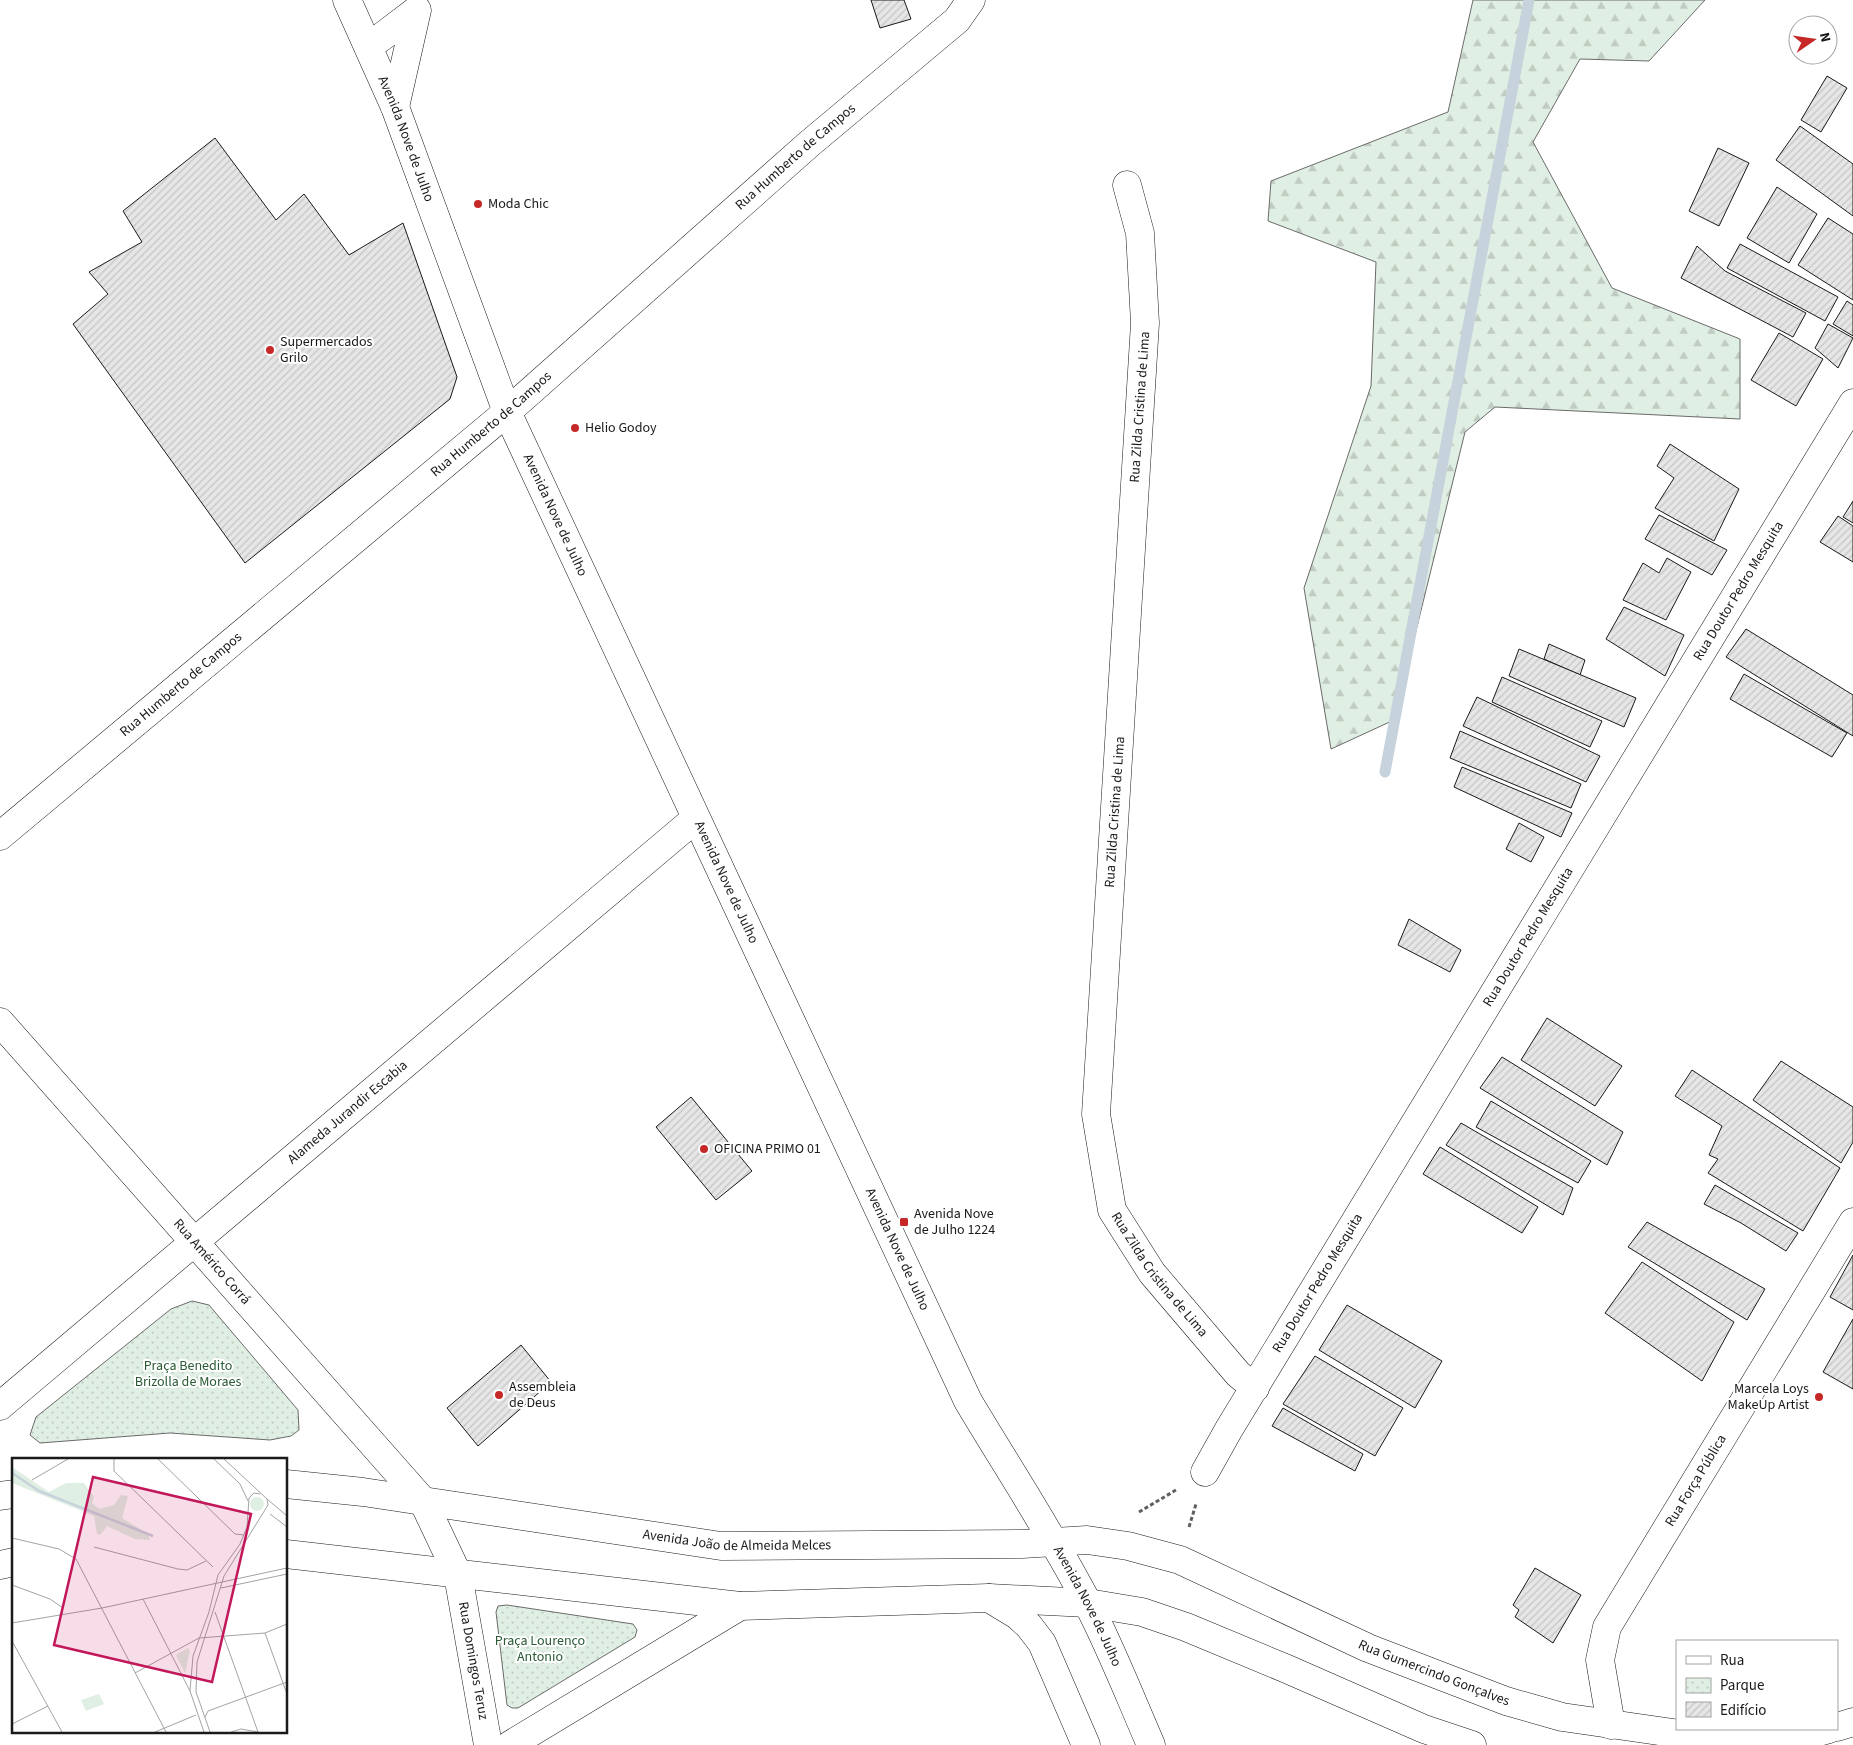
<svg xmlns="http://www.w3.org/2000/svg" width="1853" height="1745" viewBox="0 0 1853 1745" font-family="'Source Sans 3',sans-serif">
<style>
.forest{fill:url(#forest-firs);stroke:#6a6a6a}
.park{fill:url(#park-dots);stroke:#6a6a6a}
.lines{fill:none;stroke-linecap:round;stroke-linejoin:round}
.stream{stroke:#c6d2dc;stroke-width:11}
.building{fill:url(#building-hatch);stroke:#1a1a1a}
.minor-casing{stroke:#1a1a1a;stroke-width:29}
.secondary-casing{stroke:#1a1a1a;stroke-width:29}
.path{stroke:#5f5f5f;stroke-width:3;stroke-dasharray:4 2.5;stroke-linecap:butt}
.minor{stroke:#fff;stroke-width:28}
.secondary{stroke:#fff;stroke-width:28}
.poi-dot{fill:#c62828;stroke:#fff;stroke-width:2}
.labels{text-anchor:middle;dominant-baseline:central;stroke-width:4;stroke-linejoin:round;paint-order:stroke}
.street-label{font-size:14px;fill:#1a1a1a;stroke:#fff}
.poi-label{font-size:14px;fill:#1a1a1a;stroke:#fff;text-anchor:start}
.park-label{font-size:14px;fill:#2b5a34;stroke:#fff}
.inset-river{fill:none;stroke:#c6d2dc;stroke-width:2.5}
.inset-road{fill:none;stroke:#a3a3a3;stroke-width:1}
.view{fill:#c2185b;fill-opacity:0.15;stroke:#c2185b;stroke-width:2.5}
.inset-edge{fill:none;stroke:#1a1a1a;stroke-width:2.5}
</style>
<defs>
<pattern id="forest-firs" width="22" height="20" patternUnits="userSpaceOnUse" patternTransform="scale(1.25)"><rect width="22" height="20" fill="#e0efe3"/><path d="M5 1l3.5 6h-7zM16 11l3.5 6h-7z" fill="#c0ccc2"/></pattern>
<pattern id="park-dots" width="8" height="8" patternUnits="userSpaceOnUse" patternTransform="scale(1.25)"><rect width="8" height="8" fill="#e0efe3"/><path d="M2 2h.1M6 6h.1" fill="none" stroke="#c0ccc2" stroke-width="1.8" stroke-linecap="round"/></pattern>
<pattern id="building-hatch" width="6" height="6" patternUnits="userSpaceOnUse" patternTransform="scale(1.25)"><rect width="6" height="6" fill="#e6e6e6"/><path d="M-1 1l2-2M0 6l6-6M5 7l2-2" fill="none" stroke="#c5c5c5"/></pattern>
</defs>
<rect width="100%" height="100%" fill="#fff"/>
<path class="forest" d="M1473 0H1705L1649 61 1580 59 1533 142 1612 288 1740 339V419L1495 407 1465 432 1394 720 1331 749 1304 588 1371 386 1376 262 1268 221 1271 181 1448 112Z"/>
<g class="park">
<path d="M192 1301 209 1305 298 1410 299 1430 291 1436 270 1440 170 1433 40 1443 30 1435 36 1417 171 1309Z"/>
<path d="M507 1605 633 1624 637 1630 635 1637 518 1708H512L507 1705 496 1612 498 1606Z"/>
</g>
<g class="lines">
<path class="stream" d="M1385 772 1529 0"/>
</g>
<g class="building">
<path d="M871 0H904L911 19 880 28Z"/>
<path d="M1827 76 1847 88 1821 132 1801 120Z"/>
<path d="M1800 126 1853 164V216L1776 160Z"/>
<path d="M215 138 276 220 304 194 349 255 403 223 457 377 450 399 245 563 73 324 108 294 89 272 142 242 123 211Z"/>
<path d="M1718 148 1749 163 1719 226 1689 211Z"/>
<path d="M1777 187 1817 214 1789 263 1747 238Z"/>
<path d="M1828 218 1853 234V300L1798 265Z"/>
<path d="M1740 244 1838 297 1825 321 1727 268Z"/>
<path d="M1697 246 1725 271 1806 313 1793 337 1681 278Z"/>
<path d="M1847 301 1853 305V336L1833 324Z"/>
<path d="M1828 324 1853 338 1838 368 1815 348Z"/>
<path d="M1779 333 1823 359 1796 406 1751 380Z"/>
<path d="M1670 444 1739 489 1714 541 1655 508 1674 478 1657 466Z"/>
<path d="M1853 501V523L1843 517Z"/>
<path d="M1659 515 1727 550 1712 575 1645 539Z"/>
<path d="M1838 516 1853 526V562L1820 542Z"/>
<path d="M1667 558 1691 572 1666 620 1623 600 1643 563 1659 573Z"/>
<path d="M1624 607 1684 635 1665 676 1606 639Z"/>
<path d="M1746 629 1853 695V736L1726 657Z"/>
<path d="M1549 644 1585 660 1580 675 1544 659Z"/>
<path d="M1519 649 1636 698 1624 727 1509 676Z"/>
<path d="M1744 674 1847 733 1832 757 1730 699Z"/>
<path d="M1502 677 1602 721 1590 747 1492 702Z"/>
<path d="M1477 697 1600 756 1586 782 1463 726Z"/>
<path d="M1460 731 1581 784 1571 808 1450 758Z"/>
<path d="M1462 767 1572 813 1561 837 1454 787Z"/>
<path d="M1519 823 1544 837 1531 862 1506 849Z"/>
<path d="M1409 919 1461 950 1450 972 1398 945Z"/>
<path d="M1547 1018 1622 1066 1595 1106 1521 1060Z"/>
<path d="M1502 1057 1623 1132 1607 1165 1480 1088Z"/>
<path d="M1781 1061 1853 1107V1142L1841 1163 1753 1100Z"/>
<path d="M1692 1070 1840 1168 1803 1231 1708 1173 1718 1159 1709 1155 1722 1126 1675 1096Z"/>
<path d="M691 1097 752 1171 716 1200 656 1127Z"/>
<path d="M1491 1101 1591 1161 1578 1183 1476 1127Z"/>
<path d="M1461 1123 1573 1188 1563 1215 1446 1145Z"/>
<path d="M1440 1147 1538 1207 1522 1233 1423 1174Z"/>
<path d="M1715 1185 1798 1233 1786 1251 1741 1223 1704 1204Z"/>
<path d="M1647 1222 1765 1289 1747 1320 1628 1247Z"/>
<path d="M1853 1255V1310L1830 1297Z"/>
<path d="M1642 1262 1734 1322 1702 1381 1605 1313Z"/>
<path d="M1347 1305 1442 1361 1415 1408 1319 1350Z"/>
<path d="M1853 1319V1389L1823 1372Z"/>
<path d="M521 1345 551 1382 478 1446 447 1408Z"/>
<path d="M1315 1356 1403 1408 1375 1456 1283 1404Z"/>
<path d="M1283 1408 1363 1454 1355 1471 1272 1426Z"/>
<path d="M1535 1568 1581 1595 1553 1643 1515 1617 1519 1610 1513 1605Z"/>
</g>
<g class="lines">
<defs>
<g id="minor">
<path id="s1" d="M347 0 395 107 507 412 968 1401C1008 1468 1051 1533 1087 1602 1111 1648 1130 1697 1151 1745"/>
<path d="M368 45 379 39 417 10 395 107"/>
<path id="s2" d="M1127 185 1140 233 1145 323 1096 1114 1112 1210 1152 1273 1238 1374 1255 1388"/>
<path id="s3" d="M0 836 507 412 809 144 957 20 971 0"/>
<path id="s4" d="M0 1022 423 1501 458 1575 488 1745"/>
<path id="s5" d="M0 1406 695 819"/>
<path id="s6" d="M1205 1472 1229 1429 1853 403"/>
<path d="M989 1598 1017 1615 1029 1626 1042 1643 1086 1745"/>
<path id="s7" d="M1611 1725 1600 1660 1607 1627 1853 1222"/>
<path d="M510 1745 740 1606"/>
</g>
<g id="secondary">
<path id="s8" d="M286 1484 363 1492 721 1546 1022 1544 1087 1540 1128 1546 1180 1560 1368 1648 1506 1701 1562 1717 1708 1738H1770L1815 1733 1829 1729"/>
<path d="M0 1496 14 1494"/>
<path d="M286 1554 740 1606 989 1598 1088 1603 1142 1612 1186 1627 1287 1669 1424 1729 1472 1745"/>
<path d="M0 1565 14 1562"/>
<path d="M1837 1727 1853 1722"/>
</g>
</defs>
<use href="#minor" class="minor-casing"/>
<use href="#secondary" class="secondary-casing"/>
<g class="path">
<path d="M1139 1512 1176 1490"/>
<path d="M1189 1527 1196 1504"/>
</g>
<use href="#minor" class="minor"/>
<use href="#secondary" class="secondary"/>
</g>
<g class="poi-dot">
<circle cx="478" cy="204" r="5"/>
<circle cx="270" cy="350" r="5"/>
<circle cx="575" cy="428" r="5"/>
<circle cx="704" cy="1149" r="5"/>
<rect x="899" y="1217" width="10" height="10" rx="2.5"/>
<circle cx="499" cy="1395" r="5"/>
<circle cx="1819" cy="1397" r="5"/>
</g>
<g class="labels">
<g class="street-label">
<text stroke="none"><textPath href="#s1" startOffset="151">Avenida Nove de Julho</textPath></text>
<text stroke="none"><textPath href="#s3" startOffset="1046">Rua Humberto de Campos</textPath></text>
<text transform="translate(1140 407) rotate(-86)">Rua Zilda Cristina de Lima</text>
<text stroke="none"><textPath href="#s3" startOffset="641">Rua Humberto de Campos</textPath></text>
<text stroke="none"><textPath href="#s1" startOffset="556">Avenida Nove de Julho</textPath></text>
<text stroke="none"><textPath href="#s6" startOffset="1030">Rua Doutor Pedro Mesquita</textPath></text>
<text stroke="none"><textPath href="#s3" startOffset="236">Rua Humberto de Campos</textPath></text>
<text transform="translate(1115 812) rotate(-86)">Rua Zilda Cristina de Lima</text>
<text stroke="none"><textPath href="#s1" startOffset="961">Avenida Nove de Julho</textPath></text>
<text stroke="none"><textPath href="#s6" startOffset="625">Rua Doutor Pedro Mesquita</textPath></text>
<text stroke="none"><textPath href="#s5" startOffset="455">Alameda Jurandir Escabia</textPath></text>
<text stroke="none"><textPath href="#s1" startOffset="1366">Avenida Nove de Julho</textPath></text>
<text stroke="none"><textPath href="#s4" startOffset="320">Rua Américo Corrá</textPath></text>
<text stroke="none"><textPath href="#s2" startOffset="1110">Rua Zilda Cristina de Lima</textPath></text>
<text stroke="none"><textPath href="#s6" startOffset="220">Rua Doutor Pedro Mesquita</textPath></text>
<text stroke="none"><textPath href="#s7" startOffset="271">Rua Força Pública</textPath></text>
<text stroke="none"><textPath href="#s8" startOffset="455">Avenida João de Almeida Melces</textPath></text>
<text stroke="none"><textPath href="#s1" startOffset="1771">Avenida Nove de Julho</textPath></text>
<text stroke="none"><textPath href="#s4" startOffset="808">Rua Domingos Teruz</textPath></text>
<text stroke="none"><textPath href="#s8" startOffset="1179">Rua Gumercindo Gonçalves</textPath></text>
</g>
<g class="poi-label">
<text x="488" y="204">Moda Chic</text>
<text x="280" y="342">Supermercados<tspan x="280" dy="16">Grilo</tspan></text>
<text x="585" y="428">Helio Godoy</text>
<text x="714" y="1149">OFICINA PRIMO 01</text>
<text x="914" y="1214">Avenida Nove<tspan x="914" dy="16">de Julho 1224</tspan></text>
<text x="509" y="1387">Assembleia<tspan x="509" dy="16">de Deus</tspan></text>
<text x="1809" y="1389" text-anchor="end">Marcela Loys<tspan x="1809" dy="16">MakeUp Artist</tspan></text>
</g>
<g class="park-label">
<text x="188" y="1366">Praça Benedito<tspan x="188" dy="16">Brizolla de Moraes</tspan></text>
<text x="540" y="1641">Praça Lourenço<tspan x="540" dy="16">Antonio</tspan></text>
</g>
</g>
<g transform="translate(12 1458)">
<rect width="275" height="275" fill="#fff"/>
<path d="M0 9 37 34 54 25H72L82 39 80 45 87 51 102 47 109 37 116 38 110 60 136 76 138 82 123 81 95 68 88 77 85 76 82 58 0 25Z" fill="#e0efe3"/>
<path d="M238 46a7 7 0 1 1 14 0a7 7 0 1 1-14 0ZM176 190 178 193 173 215 164 197Z" fill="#e0efe3"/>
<path d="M87 236 92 246 74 253 69 242Z" fill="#e0efe3"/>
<path class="inset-river" d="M0 15 27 33 141 78"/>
<path class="inset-road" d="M102 1V13L201 109M146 1 223 76 232 77M202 1 228 26 236 43M20 22 56 1M255 41 275 58M258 56 275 69M0 80 47 91 64 101 154 274M82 89 166 111 175 112 194 103M0 127 38 141 51 150M209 130 275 116M131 141 178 233M203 154 246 274M0 165 90 150 275 110M253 175 275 236M0 183 50 274M123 215 187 180 253 175 275 166M193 259 196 253 275 224M0 266 36 248M143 274 184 257M192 274 178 233 181 198 197 154 206 117 228 86 235 69 237 40 242 35 248 36M198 274 184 234 185 204 212 118 256 47 255 41 212 1M219 274 229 271 246 274"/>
<path class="view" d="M81 19 239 56 200 224 42 187Z"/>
<rect width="275" height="275" class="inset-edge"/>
</g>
<rect x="1676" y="1640" width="162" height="90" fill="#ffffff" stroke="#a3a3a3"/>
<rect x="1686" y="1656" width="25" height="8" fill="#ffffff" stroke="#a3a3a3"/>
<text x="1720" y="1665" font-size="15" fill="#1a1a1a">Rua</text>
<rect x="1686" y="1678" width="25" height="15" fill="url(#park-dots)" stroke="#a3a3a3"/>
<text x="1720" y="1690" font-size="15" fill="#1a1a1a">Parque</text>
<rect x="1686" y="1702" width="25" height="15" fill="url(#building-hatch)" stroke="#a3a3a3"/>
<text x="1720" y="1715" font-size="15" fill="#1a1a1a">Edifício</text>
<g transform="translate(1813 40) rotate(77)"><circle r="24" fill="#ffffff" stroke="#a3a3a3"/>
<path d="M0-4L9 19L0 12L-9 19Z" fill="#c62828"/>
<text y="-8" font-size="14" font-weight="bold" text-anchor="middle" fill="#1a1a1a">N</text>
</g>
</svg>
